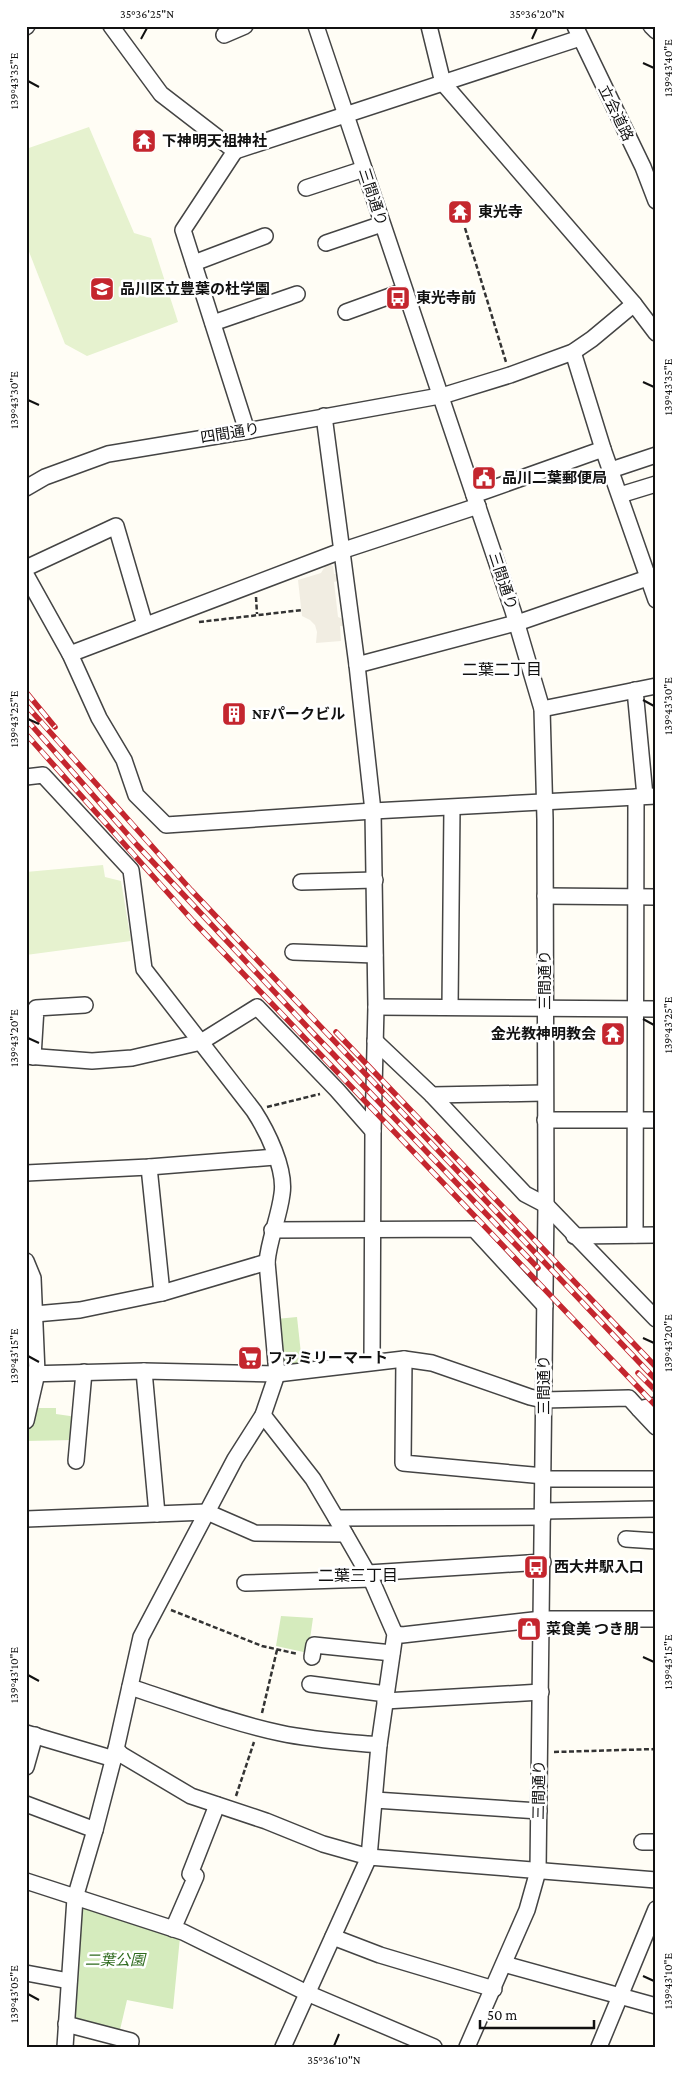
<svg xmlns="http://www.w3.org/2000/svg" width="682" height="2073" viewBox="0 0 682 2073" font-family="'Crimson Pro','Noto Sans JP',serif">
<style>
.green{fill:#d5ebbd}
.pitch{fill:#e6f2cf}
.plaza{fill:#f1ede2}
.lines{fill:none;stroke-linecap:round;stroke-linejoin:round}
.minor-casing{stroke:#444;stroke-width:18}
.path{stroke:#333;stroke-width:2.5;stroke-dasharray:5 2.5;stroke-linecap:butt}
.minor{stroke:#fff;stroke-width:15}
.rail-casing{stroke:#c4262e;stroke-width:5.5}
.rail{stroke:#fff;stroke-width:4;stroke-dasharray:11;stroke-linecap:butt}
.ticks{fill:none;stroke:#111;stroke-width:2}
.labels{text-anchor:middle;dominant-baseline:central;stroke-width:5;stroke-linejoin:round;paint-order:stroke}
.street-label{font-size:15px;fill:#111;stroke:#fff}
.poi-label{font-size:15px;font-weight:bold;fill:#111;stroke:#fff;text-anchor:start}
.park-label{font-size:15px;font-style:italic;fill:#2f6b1f;stroke:#fff}
.neighbourhood-label{font-size:16px;fill:#111;stroke:#fff}
.neatline{fill:none;stroke:#111;stroke-width:2}
.ticks-label{font-size:12px;text-anchor:middle;fill:#111}
</style>
<rect width="100%" height="100%" fill="#fffdf5"/>
<g class="green">
<path d="M297 1317 302 1363 281 1365 276 1319Z"/>
<path d="M33 1408H56V1414L77 1417 74 1440 26 1441Z"/>
<path d="M281 1616 313 1618 308 1653 276 1646Z"/>
<path d="M82 1906 180 1937 173 2009 127 2000 119 2034 69 2021Z"/>
</g>
<g class="pitch">
<path d="M89 127 134 233 151 238 178 322 87 356 65 344 26 244V149Z"/>
<path d="M103 865 105 877 121 881 131 941 26 955V872Z"/>
</g>
<path class="plaza" d="M327 563 333 566 334 574H337V581L334 582 338 617 343 619 344 626H340L341 641 316 643 317 632 315 625 310 620 302 616 298 580 321 573Z"/>
<g class="lines">
<defs>
<g id="minor">
<path d="M111 26 161 94 235 151 183 230 247 431"/>
<path d="M316 26 513 611 542 709 545 819 546 1205 538 1871 527 1910 467 2047"/>
<path d="M429 26 443 83 634 304 656 333"/>
<path d="M575 26 643 167 656 201"/>
<path d="M651 26 656 31"/>
<path d="M26 27 27 26"/>
<path d="M224 35 245 26"/>
<path d="M235 151 580 38"/>
<path d="M306 188 364 169"/>
<path d="M326 243 382 224"/>
<path d="M194 263 265 236"/>
<path d="M346 312 404 291"/>
<path d="M213 323 297 294"/>
<path d="M573 352 603 449 656 600"/>
<path d="M324 416 357 665 373 811 376 1007 373 1131 372 1362"/>
<path d="M611 470 656 455"/>
<path d="M26 488 45 477 108 454 247 431 445 395 510 375 573 352 592 339 634 304"/>
<path d="M474 495 603 449"/>
<path d="M620 495 656 484"/>
<path d="M26 568 116 526 145 625"/>
<path d="M26 575 70 654 99 718 124 760 136 795 166 825 373 811 656 796"/>
<path d="M70 654 341 551 478 506"/>
<path d="M357 665 523 621 656 575"/>
<path d="M635 690 645 796"/>
<path d="M542 709 656 686"/>
<path d="M26 777 43 775 131 870 144 969 254 1111C267 1131 286 1169 282 1194 279 1218 269 1239 267 1262L277 1374 263 1415 235 1459 141 1637 116 1749 95 1830 75 1898 65 2047"/>
<path d="M301 882 375 880"/>
<path d="M545 896 656 897"/>
<path d="M293 952 375 955"/>
<path d="M376 1007 656 1009"/>
<path d="M450 1007 452 808"/>
<path d="M375 1041 432 1095 545 1093"/>
<path d="M26 1056 92 1061 132 1058 201 1042 257 1007 337 1090 373 1131"/>
<path d="M33 1057 36 1008 85 1005"/>
<path d="M432 1095 525 1194 546 1205 656 1319"/>
<path d="M545 1120H656"/>
<path d="M149 1167 162 1293"/>
<path d="M26 1173 149 1167 275 1157"/>
<path d="M272 1230 474 1229 545 1306"/>
<path d="M635 1235 636 797"/>
<path d="M574 1236 656 1235"/>
<path d="M26 1261 33 1278 37 1373 26 1421"/>
<path d="M35 1314 80 1310 162 1293 267 1262"/>
<path d="M404 1359 403 1463 544 1476"/>
<path d="M144 1371 157 1514"/>
<path d="M26 1374 144 1371 277 1374 404 1359 432 1363 530 1397 543 1400 629 1398 639 1409 656 1405"/>
<path d="M639 1409 656 1427"/>
<path d="M263 1415 313 1479 336 1518 371 1579 395 1634 379 1745 369 1857 283 2047"/>
<path d="M76 1461 84 1372"/>
<path d="M544 1479H656"/>
<path d="M543 1511 656 1509"/>
<path d="M336 1518 543 1517"/>
<path d="M26 1519 207 1512 255 1533 345 1534"/>
<path d="M626 1539 656 1541"/>
<path d="M368 1573 543 1562"/>
<path d="M245 1583 371 1579"/>
<path d="M395 1634 402 1635 542 1619H656"/>
<path d="M312 1657 314 1645 392 1653"/>
<path d="M310 1684 386 1694"/>
<path d="M130 1687C180 1703 229 1722 280 1733 312 1740 346 1742 379 1745"/>
<path d="M385 1701 541 1692"/>
<path d="M26 1733 114 1759"/>
<path d="M116 1749 122 1755 191 1796 266 1821 323 1844 369 1857 656 1880"/>
<path d="M26 1767 35 1735"/>
<path d="M375 1800 539 1811"/>
<path d="M26 1804 95 1830"/>
<path d="M642 1842H656"/>
<path d="M26 1881 183 1932 307 1993 434 2047"/>
<path d="M173 1929 196 1876 190 1874 217 1805"/>
<path d="M333 1937 380 1955 494 1989"/>
<path d="M504 1964 656 2006"/>
<path d="M26 1973 69 1981"/>
<path d="M66 2024 131 2041 130 2047"/>
<path d="M599 2047 656 1909"/>
</g>
</defs>
<use href="#minor" class="minor-casing"/>
<g class="path">
<path d="M465 228 506 362"/>
<path d="M256 597 257 614"/>
<path d="M199 622 302 610"/>
<path d="M267 1107 320 1094"/>
<path d="M171 1610 262 1646 298 1654"/>
<path d="M262 1713 277 1650"/>
<path d="M554 1752 656 1749"/>
<path d="M236 1796 254 1742"/>
</g>
<use href="#minor" class="minor"/>
<defs>
<g id="rail">
<path d="M26 692 55 727"/>
<path d="M26 705 191 890 656 1380"/>
<path d="M26 719 137 845 312 1032 538 1268"/>
<path d="M26 734 193 921 656 1406"/>
<path d="M336 1032 656 1367"/>
<path d="M638 1373 656 1391"/>
</g>
</defs>
<use href="#rail" class="rail-casing"/>
<use href="#rail" class="rail"/>
</g>
<path class="ticks" d="M141 39 147 28M532 39 537 28M643 63 654 68M28 81 39 87M643 382 654 387M28 400 39 405M643 700 654 706M28 719 39 724M643 1019 654 1025M28 1038 39 1043M643 1338 654 1343M28 1356 39 1362M643 1657 654 1662M28 1675 39 1681M643 1976 654 1981M28 1994 39 2000M334 2046 339 2034"/>
<defs>
<symbol id="temple-square" viewBox="-11 -11 22 22"><rect x="-9" y="-9" width="18" height="18" rx="4" fill="#c4262e" stroke="#fff"/><path d="M0-6L5-2H3V0L6.5 2.5H4V6H1.5V3h-3V6H-4V2.5H-6.5L-3 0V-2H-5Z" fill="#fff"/></symbol>
<symbol id="school-square" viewBox="-11 -11 22 22"><rect x="-9" y="-9" width="18" height="18" rx="4" fill="#c4262e" stroke="#fff"/><path d="M0-5L7-2L0 1L-7-2ZM-4 1L0 2.5L4 1V4Q0 6-4 4Z" fill="#fff"/></symbol>
<symbol id="bus-square" viewBox="-11 -11 22 22"><rect x="-9" y="-9" width="18" height="18" rx="4" fill="#c4262e" stroke="#fff"/><path d="M-5-6H5V4H4V6H2V4H-2V6H-4V4H-5ZM-3.5-4V0h7V-4ZM-3.5 1.2v1.5H-2V1.2ZM2 1.2v1.5H3.5V1.2Z" fill="#fff"/></symbol>
<symbol id="civic-square" viewBox="-11 -11 22 22"><rect x="-9" y="-9" width="18" height="18" rx="4" fill="#c4262e" stroke="#fff"/><path d="M-.6-6.5H3V-4.5H.6V-3L4-1V1h2V6H-6V1h2V-1L-.6-3ZM-1.2 2.5V6h2.4V2.5Z" fill="#fff"/></symbol>
<symbol id="building-square" viewBox="-11 -11 22 22"><rect x="-9" y="-9" width="18" height="18" rx="4" fill="#c4262e" stroke="#fff"/><path d="M-4-6H4V6H1V3H-1V6H-4ZM-2.5-4.3h1.7v1.8h-1.7ZM.8-4.3h1.7v1.8H.8ZM-2.5-1h1.7V.8h-1.7ZM.8-1h1.7V.8H.8Z" fill="#fff"/></symbol>
<symbol id="supermarket-square" viewBox="-11 -11 22 22"><rect x="-9" y="-9" width="18" height="18" rx="4" fill="#c4262e" stroke="#fff"/><path d="M-6-5.5h2.5l.6 2H6L4.5 2H-2.5L-4.4-4H-6ZM-1.5 3.2a1.3 1.3 0 1 0 .1 0ZM3 3.2a1.3 1.3 0 1 0 .1 0Z" fill="#fff"/></symbol>
<symbol id="shop-square" viewBox="-11 -11 22 22"><rect x="-9" y="-9" width="18" height="18" rx="4" fill="#c4262e" stroke="#fff"/><path d="M-5-2.5h2.3a2.7 3.5 0 0 1 5.4 0H5L5.5 6h-11ZM-1.5-2.5h3a1.5 2.3 0 0 0-3 0Z" fill="#fff"/></symbol>
</defs>
<g fill-rule="evenodd">
<use href="#temple-square" x="130" y="127" width="28" height="28"/>
<use href="#temple-square" x="446" y="198" width="28" height="28"/>
<use href="#school-square" x="88" y="275" width="28" height="28"/>
<use href="#bus-square" x="384" y="284" width="28" height="28"/>
<use href="#civic-square" x="470" y="464" width="28" height="28"/>
<use href="#building-square" x="220" y="700" width="28" height="28"/>
<use href="#temple-square" x="599" y="1020" width="28" height="28"/>
<use href="#supermarket-square" x="236" y="1344" width="28" height="28"/>
<use href="#bus-square" x="522" y="1553" width="28" height="28"/>
<use href="#shop-square" x="515" y="1615" width="28" height="28"/>
</g>
<g class="labels">
<g class="street-label">
<text transform="translate(616 113) rotate(64)">立会道路</text>
<text transform="translate(373 197) rotate(72)">三間通り</text>
<text transform="translate(230 433) rotate(-9)">四間通り</text>
<text transform="translate(503 581) rotate(72)">三間通り</text>
<text transform="translate(545 980) rotate(-90)">三間通り</text>
<text transform="translate(544 1385) rotate(-90)">三間通り</text>
<text transform="translate(539 1790) rotate(-89)">三間通り</text>
</g>
<g class="poi-label">
<text x="162" y="141">下神明天祖神社</text>
<text x="478" y="212">東光寺</text>
<text x="120" y="289">品川区立豊葉の杜学園</text>
<text x="416" y="298">東光寺前</text>
<text x="502" y="478">品川二葉郵便局</text>
<text x="252" y="714">NFパークビル</text>
<text x="596" y="1034" text-anchor="end">金光教神明教会</text>
<text x="268" y="1358">ファミリーマート</text>
<text x="554" y="1567">西大井駅入口</text>
<text x="546" y="1629">菜食美 つき朋</text>
</g>
<g class="park-label">
<text x="115" y="1960">二葉公園</text>
</g>
<g class="neighbourhood-label">
<text x="502" y="669">二葉二丁目</text>
<text x="358" y="1575">二葉三丁目</text>
</g>
</g>
<rect width="682" height="2073" fill="none" stroke="#ffffff" stroke-width="55"/>
<path d="M480 2020v8h114v-8" fill="none" stroke="#111111" stroke-width="2.5"/>
<text x="487" y="2020" font-size="15" fill="#111111" stroke="#ffffff" stroke-width="4" paint-order="stroke">50 m</text>
<rect x="28" y="28" width="626" height="2018" class="neatline"/>
<g class="ticks-label">
<text x="147" y="18">35°36'25"N</text>
<text x="537" y="18">35°36'20"N</text>
<text transform="translate(668 68) rotate(-90)" y="4">139°43'40"E</text>
<text transform="translate(14 81) rotate(-90)" y="4">139°43'35"E</text>
<text transform="translate(668 387) rotate(-90)" y="4">139°43'35"E</text>
<text transform="translate(14 400) rotate(-90)" y="4">139°43'30"E</text>
<text transform="translate(668 706) rotate(-90)" y="4">139°43'30"E</text>
<text transform="translate(14 719) rotate(-90)" y="4">139°43'25"E</text>
<text transform="translate(668 1025) rotate(-90)" y="4">139°43'25"E</text>
<text transform="translate(14 1038) rotate(-90)" y="4">139°43'20"E</text>
<text transform="translate(668 1343) rotate(-90)" y="4">139°43'20"E</text>
<text transform="translate(14 1356) rotate(-90)" y="4">139°43'15"E</text>
<text transform="translate(668 1662) rotate(-90)" y="4">139°43'15"E</text>
<text transform="translate(14 1675) rotate(-90)" y="4">139°43'10"E</text>
<text transform="translate(668 1981) rotate(-90)" y="4">139°43'10"E</text>
<text transform="translate(14 1994) rotate(-90)" y="4">139°43'05"E</text>
<text x="334" y="2064">35°36'10"N</text>
</g>
</svg>
